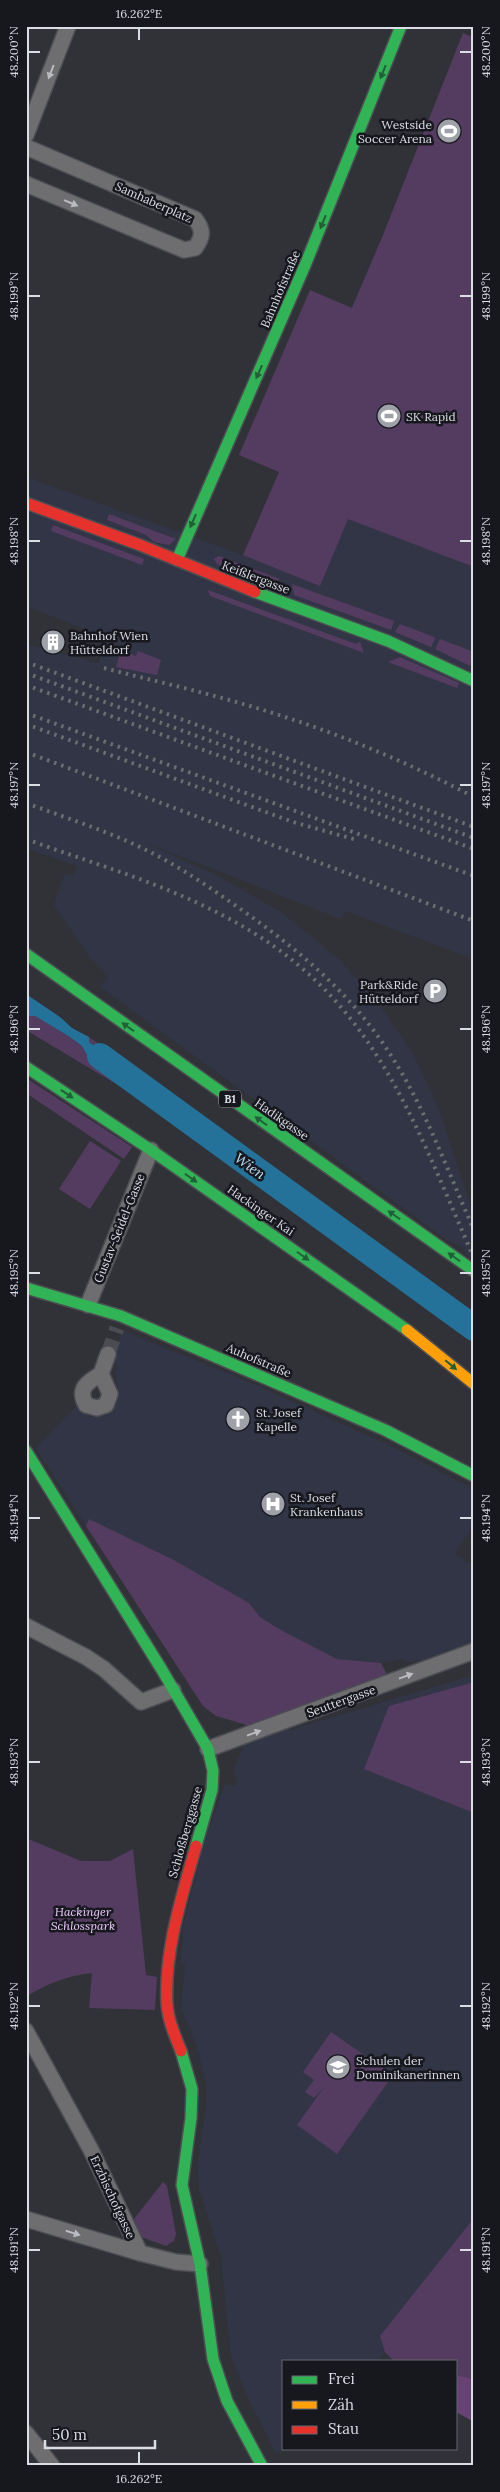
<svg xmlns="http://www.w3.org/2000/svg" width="500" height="2492" viewBox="0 0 500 2492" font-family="Lora,serif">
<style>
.built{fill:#323546}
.green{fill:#543c61}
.forest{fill:#664275}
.water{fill:#247199}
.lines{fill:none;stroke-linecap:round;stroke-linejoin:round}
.river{stroke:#247199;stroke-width:26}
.street-tunnel{stroke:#4a4c52;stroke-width:15;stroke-dasharray:15 8;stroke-linecap:butt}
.street-casing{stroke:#4c4e53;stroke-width:18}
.fast-casing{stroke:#4c4e53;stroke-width:14}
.slow-casing{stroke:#4c4e53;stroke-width:14}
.jam-casing{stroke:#4c4e53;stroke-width:14}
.street{stroke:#6e6e71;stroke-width:15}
.fast{stroke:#30b455;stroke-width:11}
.slow{stroke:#ff9f0a;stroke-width:11}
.jam{stroke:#e5322d;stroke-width:11}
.rail{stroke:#6c6d6f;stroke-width:4;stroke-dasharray:2.5 5;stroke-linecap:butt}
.oneway{fill:#babcc2}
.oneway2{fill:#225e37}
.ticks{fill:none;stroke:#dbdde5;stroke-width:2}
.labels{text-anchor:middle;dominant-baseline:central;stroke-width:5;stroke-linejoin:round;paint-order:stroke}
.shield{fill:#17181e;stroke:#a0a2a9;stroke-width:1}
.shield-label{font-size:11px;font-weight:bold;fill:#dbdde5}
.poi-label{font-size:12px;fill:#dbdde5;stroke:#17181e;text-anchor:start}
.street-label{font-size:12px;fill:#dbdde5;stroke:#17181e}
.park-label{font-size:12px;font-style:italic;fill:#ebc7fb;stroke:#17181e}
.water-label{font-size:14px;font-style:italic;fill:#b9e0f9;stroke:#17181e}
.neatline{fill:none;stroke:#dbdde5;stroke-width:2}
.ticks-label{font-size:12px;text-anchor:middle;fill:#dbdde5}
</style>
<rect width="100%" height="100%" fill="#303238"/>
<g class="built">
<path d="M463 33 474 38V959L345 911 341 919 139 840 216 875 281 912 339 959 377 1001 412 1052 439 1109 474 1217V1260L467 1255 463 1248 447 1240 100 987 109 976 89 956 54 905 65 873 74 876 77 866 26 848V644L98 663 106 641 82 633 84 629 26 606V477L243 555 383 235Z"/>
<path d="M122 1330 251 1383 393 1447 474 1489V1524L455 1554 474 1566V1641L469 1645 445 1652V1654L433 1659 407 1662 400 1659 381 1663 337 1659 281 1630 260 1617 249 1603 174 1560 89 1519 86 1526 36 1448 76 1406 90 1417 102 1416 113 1410 119 1398 116 1372 118 1365 111 1362Z"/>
<path d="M474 1675V2343L394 2361 385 2352 378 2361H284V2448H286L276 2453 249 2400 231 2356 221 2257 199 2189 198 2162 206 2108V2083L198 2050 181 2008 185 1964 181 1963 183 1927 204 1842 225 1784 234 1787 238 1778 233 1772 245 1741 252 1744 257 1735 287 1725 290 1730Z"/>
</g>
<g class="green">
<path d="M463 33 474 38V567L348 519 320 586 243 555 279 472 239 455 310 290 352 308 383 235Z"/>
<path d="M109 514 176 539 169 545 154 542 146 535 107 520Z"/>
<path d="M53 525 144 559 142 565 51 531Z"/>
<path d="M219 556 280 579 271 586 217 564 214 559Z"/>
<path d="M292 584 394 621 391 630 294 595Z"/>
<path d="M208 590 356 644 360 642 364 653 210 596Z"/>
<path d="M400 624 434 637 435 639 431 647 395 632Z"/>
<path d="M440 639 474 652 470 666 435 649Z"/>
<path d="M121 650 136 656 138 651 161 660 157 675 116 667Z"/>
<path d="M400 657 459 683 457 688 388 662Z"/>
<path d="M26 1016H35L70 1037 82 1046 87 1055 114 1075 116 1084 26 1030Z"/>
<path d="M89 1037 128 1064 129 1066H121L89 1042Z"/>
<path d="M26 1078 132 1147 124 1159 29 1095 26 1098Z"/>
<path d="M90 1141 121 1161 90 1209 59 1189Z"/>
<path d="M89 1519 174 1560 249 1603 260 1617 281 1630 337 1659 381 1663 388 1677 250 1726 216 1716 203 1706 86 1526Z"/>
<path d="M474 1682V1813L364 1769 389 1706Z"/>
<path d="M26 1838 81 1861H110L133 1849 146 1975 157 1977 155 2010 89 2008 92 1973C67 1976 48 1983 26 1997Z"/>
<path d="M331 2032 393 2075 337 2154 297 2125 324 2087 314 2098 305 2092 314 2080 303 2072Z"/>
<path d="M163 2182 167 2186 176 2234 174 2241 166 2246 141 2237 134 2219Z"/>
<path d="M474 2218V2379L456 2375V2361H394L385 2352 380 2336Z"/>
</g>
<path class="forest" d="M456 2375 474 2379V2422L456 2412Z"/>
<path class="water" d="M26 994 60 1017 72 1028 89 1037V1042L121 1066 133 1068 134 1070 124 1086 116 1084 114 1075 87 1055 82 1046 70 1037 35 1016H26Z"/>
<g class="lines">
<path class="river" d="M100 1056 474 1328"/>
<path class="street-tunnel" d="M108 1354 117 1328"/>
<defs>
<g id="street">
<path d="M26 135 68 26"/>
<path d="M26 147 195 219C204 230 203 237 195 248L184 250 26 184"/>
<path d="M88 1305 151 1150"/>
<path d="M101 1374 110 1394 106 1405 97 1408 86 1405C77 1389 87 1382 101 1374L108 1354"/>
<path d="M26 1626 86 1657 104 1669 141 1702 173 1690"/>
<path d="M208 1749 474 1651"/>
<path d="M26 2031 91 2150 140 2253 176 2262 200 2264"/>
<path d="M26 2219 140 2253"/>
<path d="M26 2433 52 2466"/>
</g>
<g id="fast">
<path d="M177 560 306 263 401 26"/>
<path d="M255 592 388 641 474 681"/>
<path d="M26 954 474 1271"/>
<path d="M26 1067 151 1150 407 1330"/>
<path d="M26 1288 121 1316 385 1430 474 1476"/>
<path d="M26 1451 162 1670 208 1749 213 1771 212 1790 196 1846"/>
<path d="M181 2051 192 2089 191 2118 182 2185 200 2264 213 2359 227 2401 262 2466"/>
</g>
<path id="slow" d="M407 1330 474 1384"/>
<g id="jam">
<path d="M26 503 140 545 255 592"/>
<path d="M181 2051C175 2036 168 2020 167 2004 164 1951 182 1896 196 1846"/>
</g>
</defs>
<use href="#street" class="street-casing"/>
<use href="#fast" class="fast-casing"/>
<use href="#slow" class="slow-casing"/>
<use href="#jam" class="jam-casing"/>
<use href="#street" class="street"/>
<use href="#fast" class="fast"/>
<use href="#slow" class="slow"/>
<use href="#jam" class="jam"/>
<g class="rail">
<path d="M26 662 474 827"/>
<path d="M104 668C158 682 213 694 266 711 338 733 407 762 474 797"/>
<path d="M26 673 474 838"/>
<path d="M26 685 474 849"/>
<path d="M26 713 474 876"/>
<path d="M26 724 293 822 357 840"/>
<path d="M26 752 474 921"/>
<path d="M26 803C66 818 108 831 146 850 179 866 209 887 239 908 298 949 353 995 392 1057 426 1110 448 1172 474 1230"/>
<path d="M26 839C91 863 159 882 220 914 372 991 410 1113 474 1258"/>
</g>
</g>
<defs><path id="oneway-solid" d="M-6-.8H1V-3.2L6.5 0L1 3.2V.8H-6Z" transform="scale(1.25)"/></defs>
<g class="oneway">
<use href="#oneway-solid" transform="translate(51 72) rotate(111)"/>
<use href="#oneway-solid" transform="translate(71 203) rotate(23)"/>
<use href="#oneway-solid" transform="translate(406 1676) rotate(-20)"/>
<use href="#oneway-solid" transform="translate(254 1733) rotate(-20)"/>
<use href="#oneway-solid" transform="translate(73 2233) rotate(17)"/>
</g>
<g class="oneway2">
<use href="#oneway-solid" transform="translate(383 72) rotate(112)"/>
<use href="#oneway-solid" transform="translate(323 222) rotate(112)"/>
<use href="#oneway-solid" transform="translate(259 372) rotate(114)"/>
<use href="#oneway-solid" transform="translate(193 521) rotate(114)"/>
<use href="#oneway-solid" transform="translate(128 1027) rotate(-145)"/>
<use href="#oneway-solid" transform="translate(67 1094) rotate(34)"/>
<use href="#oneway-solid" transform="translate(261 1121) rotate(-145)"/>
<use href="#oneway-solid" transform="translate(191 1178) rotate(35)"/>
<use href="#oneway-solid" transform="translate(394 1215) rotate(-145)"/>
<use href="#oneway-solid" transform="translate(303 1256) rotate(35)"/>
<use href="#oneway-solid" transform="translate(454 1257) rotate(-145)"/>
<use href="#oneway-solid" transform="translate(451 1365) rotate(40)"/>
</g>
<path class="ticks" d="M139 28V40M28 52H40M460 52H472M28 296H40M460 296H472M28 541H40M460 541H472M28 785H40M460 785H472M28 1029H40M460 1029H472M28 1273H40M460 1273H472M28 1518H40M460 1518H472M28 1762H40M460 1762H472M28 2006H40M460 2006H472M28 2250H40M460 2250H472M139 2452V2464"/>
<defs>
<symbol id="stadium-disc" viewBox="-11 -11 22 22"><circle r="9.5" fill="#9fa1a8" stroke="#17181e"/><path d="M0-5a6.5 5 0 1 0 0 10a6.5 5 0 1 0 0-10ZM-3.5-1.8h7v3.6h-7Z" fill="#fff"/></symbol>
<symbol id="building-disc" viewBox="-11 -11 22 22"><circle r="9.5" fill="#9fa1a8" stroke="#17181e"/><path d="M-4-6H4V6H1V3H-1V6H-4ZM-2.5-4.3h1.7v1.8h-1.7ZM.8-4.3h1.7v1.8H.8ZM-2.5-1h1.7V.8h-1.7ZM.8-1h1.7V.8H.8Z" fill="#fff"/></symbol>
<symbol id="parking-disc" viewBox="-11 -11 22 22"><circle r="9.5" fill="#9fa1a8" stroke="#17181e"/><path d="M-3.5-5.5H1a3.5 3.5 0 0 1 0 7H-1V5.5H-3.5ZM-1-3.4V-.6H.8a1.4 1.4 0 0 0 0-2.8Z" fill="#fff"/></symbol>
<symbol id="church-disc" viewBox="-11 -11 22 22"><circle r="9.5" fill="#9fa1a8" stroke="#17181e"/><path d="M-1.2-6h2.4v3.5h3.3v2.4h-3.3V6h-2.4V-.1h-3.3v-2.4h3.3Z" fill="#fff"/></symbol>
<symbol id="hospital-disc" viewBox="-11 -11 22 22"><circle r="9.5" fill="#9fa1a8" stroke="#17181e"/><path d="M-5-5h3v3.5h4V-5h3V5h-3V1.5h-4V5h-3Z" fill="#fff"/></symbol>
<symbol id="school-disc" viewBox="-11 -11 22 22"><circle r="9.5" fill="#9fa1a8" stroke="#17181e"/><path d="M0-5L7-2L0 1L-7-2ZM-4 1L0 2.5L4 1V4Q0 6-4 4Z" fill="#fff"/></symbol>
</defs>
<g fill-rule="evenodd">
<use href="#stadium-disc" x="435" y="117" width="28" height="28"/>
<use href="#stadium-disc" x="375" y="402" width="28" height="28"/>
<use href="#building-disc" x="39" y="628" width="28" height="28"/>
<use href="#parking-disc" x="421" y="977" width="28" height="28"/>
<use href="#church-disc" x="224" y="1405" width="28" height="28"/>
<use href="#hospital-disc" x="259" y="1490" width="28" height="28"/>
<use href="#school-disc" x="324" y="2053" width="28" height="28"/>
</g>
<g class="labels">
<rect class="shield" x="219" y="1090.5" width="22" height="17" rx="4"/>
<g class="shield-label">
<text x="230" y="1099">B1</text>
</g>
<g class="poi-label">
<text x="432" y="124" text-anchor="end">Westside<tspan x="432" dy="14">Soccer Arena</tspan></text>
<text x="406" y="416">SK Rapid</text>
<text x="70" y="635">Bahnhof Wien<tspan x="70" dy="14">Hütteldorf</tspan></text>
<text x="418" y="984" text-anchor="end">Park&amp;Ride<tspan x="418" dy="14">Hütteldorf</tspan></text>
<text x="256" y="1412">St. Josef<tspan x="256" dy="14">Kapelle</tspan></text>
<text x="290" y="1497">St. Josef<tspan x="290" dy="14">Krankenhaus</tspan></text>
<text x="356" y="2060">Schulen der<tspan x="356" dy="14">Dominikanerinnen</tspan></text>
</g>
<g class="street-label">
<text transform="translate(154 202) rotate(24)">Samhaberplatz</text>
<text transform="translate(280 289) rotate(-67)">Bahnhofstraße</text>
<text transform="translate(256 577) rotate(21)">Keißlergasse</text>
<text transform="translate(282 1119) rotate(35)">Hadikgasse</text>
<text transform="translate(261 1210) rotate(35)">Hackinger Kai</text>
<text transform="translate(119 1228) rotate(-68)">Gustav-Seidel-Gasse</text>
<text transform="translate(259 1360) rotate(23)">Auhofstraße</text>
<text transform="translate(341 1701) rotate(-20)">Seuttergasse</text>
<text transform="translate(185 1832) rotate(-74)">Schloßberggasse</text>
<text transform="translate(113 2197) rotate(65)">Erzbischofgasse</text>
</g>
<g class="park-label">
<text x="83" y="1911">Hackinger<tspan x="83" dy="14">Schlosspark</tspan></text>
</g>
<g class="water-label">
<text transform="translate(250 1166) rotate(36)">Wien</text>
</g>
</g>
<rect width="500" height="2492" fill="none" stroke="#17181e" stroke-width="55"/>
<rect x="282" y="2360" width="175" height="90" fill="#17181e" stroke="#65676e"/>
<rect x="292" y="2376" width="25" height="8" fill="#30b455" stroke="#65676e"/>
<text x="328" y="2384" font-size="15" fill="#dbdde5">Frei</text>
<rect x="292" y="2401" width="25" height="8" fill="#ff9f0a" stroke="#65676e"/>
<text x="328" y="2410" font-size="15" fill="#dbdde5">Zäh</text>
<rect x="292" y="2426" width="25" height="8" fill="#e5322d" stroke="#65676e"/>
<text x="328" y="2434" font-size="15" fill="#dbdde5">Stau</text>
<path d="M45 2440v8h110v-8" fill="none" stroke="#dbdde5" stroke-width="2.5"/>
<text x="52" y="2440" font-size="15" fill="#dbdde5" stroke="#17181e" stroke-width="4" paint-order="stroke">50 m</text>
<rect x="28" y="28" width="444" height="2436" class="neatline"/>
<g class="ticks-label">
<text x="139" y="18">16.262°E</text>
<text transform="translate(14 52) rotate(-90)" y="4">48.200°N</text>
<text transform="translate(486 52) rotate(-90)" y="4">48.200°N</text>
<text transform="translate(14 296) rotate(-90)" y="4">48.199°N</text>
<text transform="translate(486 296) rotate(-90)" y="4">48.199°N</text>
<text transform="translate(14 541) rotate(-90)" y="4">48.198°N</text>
<text transform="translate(486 541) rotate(-90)" y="4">48.198°N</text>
<text transform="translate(14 785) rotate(-90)" y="4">48.197°N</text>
<text transform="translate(486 785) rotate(-90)" y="4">48.197°N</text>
<text transform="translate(14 1029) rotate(-90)" y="4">48.196°N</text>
<text transform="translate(486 1029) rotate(-90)" y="4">48.196°N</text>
<text transform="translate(14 1273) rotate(-90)" y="4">48.195°N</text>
<text transform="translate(486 1273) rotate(-90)" y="4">48.195°N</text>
<text transform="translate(14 1518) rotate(-90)" y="4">48.194°N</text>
<text transform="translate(486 1518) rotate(-90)" y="4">48.194°N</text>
<text transform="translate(14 1762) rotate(-90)" y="4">48.193°N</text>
<text transform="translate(486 1762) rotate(-90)" y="4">48.193°N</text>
<text transform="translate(14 2006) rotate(-90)" y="4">48.192°N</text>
<text transform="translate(486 2006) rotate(-90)" y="4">48.192°N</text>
<text transform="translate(14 2250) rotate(-90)" y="4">48.191°N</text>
<text transform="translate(486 2250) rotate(-90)" y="4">48.191°N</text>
<text x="139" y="2483">16.262°E</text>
</g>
</svg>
